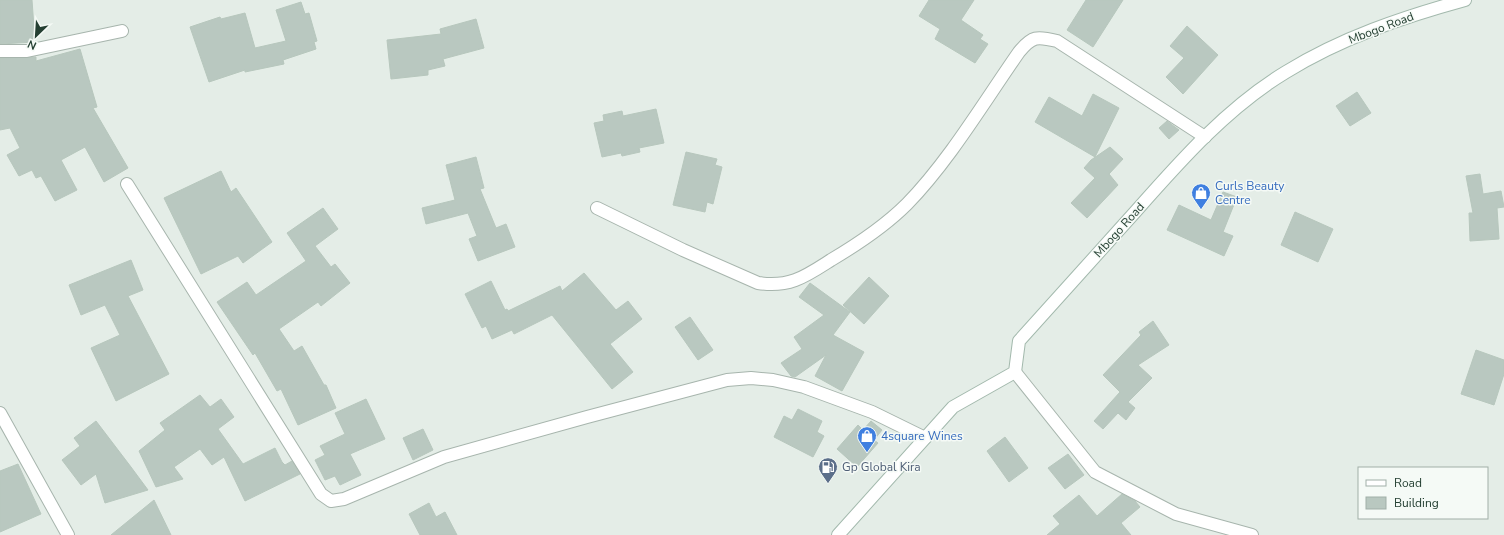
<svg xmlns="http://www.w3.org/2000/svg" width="1504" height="535" viewBox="0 0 1504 535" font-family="'Nunito Sans',sans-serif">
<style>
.building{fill:#b9c8c0;stroke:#b7c7bd}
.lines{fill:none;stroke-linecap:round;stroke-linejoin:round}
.street-casing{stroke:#a7b5ad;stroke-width:14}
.secondary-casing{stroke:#a3b9ad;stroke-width:14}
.street{stroke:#fff;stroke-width:12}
.secondary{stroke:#fff;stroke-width:12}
.labels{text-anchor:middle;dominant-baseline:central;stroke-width:3;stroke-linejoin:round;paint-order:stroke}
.street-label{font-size:12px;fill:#243f32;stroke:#f5faf6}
.shop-label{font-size:12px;fill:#366cbe;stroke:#f5faf6;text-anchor:start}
.service-label{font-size:12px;fill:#4e5e75;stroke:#f5faf6;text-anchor:start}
</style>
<rect width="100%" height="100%" fill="#e4ede7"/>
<g class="building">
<path d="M0 0H32L35 42 0 44Z"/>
<path d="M929 0H974L961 20 983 35 980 39 988 44 975 63 935 39 940 29 919 16Z"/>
<path d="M1086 0H1123L1093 47 1067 30Z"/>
<path d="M301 2 305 14 309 13 317 41 314 42 316 49 283 60 284 64 245 72V70L209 82 190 27 220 17 221 19 245 13 255 48 286 41 276 10Z"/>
<path d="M476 19 484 48 443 59 445 66 428 70V75L391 79 387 40 441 34 440 29Z"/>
<path d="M1187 26 1218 55 1183 94 1166 77 1184 58 1170 46Z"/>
<path d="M80 49 97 107 93 108 128 168 104 182 85 147 61 160 77 190 55 201 41 176 36 178 32 170 19 176 7 155 20 148 10 128 0 130V58L36 57V61Z"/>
<path d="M1357 92 1371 113 1350 126 1336 106Z"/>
<path d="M1093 94 1119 108 1095 157 1035 122 1049 97 1082 116Z"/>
<path d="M656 109 664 143 639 148 640 152 622 156 621 153 602 157 594 123 604 121 603 115 622 111 623 116Z"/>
<path d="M1167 121 1179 130 1169 139 1159 128Z"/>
<path d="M1110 147 1123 159 1109 174 1118 185 1087 218 1071 203 1095 178 1084 168 1091 160Z"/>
<path d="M686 152 717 159 715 165 722 167 713 204 707 202 705 212 673 205Z"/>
<path d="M476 157 484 188 480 189 496 228 506 224 515 247 478 261 469 239 477 236 468 213 426 224 422 208 455 200 446 165Z"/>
<path d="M221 171 231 192 236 188 272 242 243 263 238 256 201 274 164 198Z"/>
<path d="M1480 174 1483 194 1501 191 1504 207 1497 208 1499 239 1470 241 1469 213H1473L1466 176Z"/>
<path d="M1223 192 1237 197 1223 232 1233 236 1224 256 1167 230 1179 205 1211 220Z"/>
<path d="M323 208 338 229 315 246 331 267 335 264 350 283 321 306 318 302 279 329 294 351 302 346 324 385H326L336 408 298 425 281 389 277 391 255 353 253 355 217 302 247 282 256 295 306 261 287 233Z"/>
<path d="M1295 212 1333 229 1318 262 1281 245Z"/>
<path d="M131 260 143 290 128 296 169 374 116 401 91 348 120 335 105 305 81 315 69 285Z"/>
<path d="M584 273 616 310 628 301 642 319 610 344 633 372 612 389 552 315 514 334 512 330 492 339 486 326 482 328 465 294 491 281 505 310 507 309 508 311 560 286 562 291Z"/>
<path d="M869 277 889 296 864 324 843 305Z"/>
<path d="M810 283 850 312 833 335 864 352 842 391 815 376 826 355 795 377 791 376 781 363 802 349 794 337 824 315 799 297Z"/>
<path d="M690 317 713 350 698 360 675 327Z"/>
<path d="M1153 321 1169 345 1138 365 1152 378 1128 402 1135 408 1126 420 1118 413 1103 429 1094 421 1120 392 1103 375 1141 335 1139 332Z"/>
<path d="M1476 350 1504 360V374L1494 405 1461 394Z"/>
<path d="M200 395 210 407 221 399 234 417 218 429 243 464 275 448 282 462 285 465 292 461 300 474 245 501 224 457 212 465 200 449 174 467 183 479 156 487 139 451 165 430 160 423Z"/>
<path d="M366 399 385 439 350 454 361 475 340 485 335 476 325 480 315 460 325 455 320 446 345 434 335 413Z"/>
<path d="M798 409 822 421 817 432 824 436 813 457 774 437 784 416 792 420Z"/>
<path d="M96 421 131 467 148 490 105 503 96 474 81 485 62 460 80 446 74 438Z"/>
<path d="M871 421 882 430 874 440 878 443 857 467 837 449 858 425 863 430Z"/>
<path d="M423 429 433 450 413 460 403 438Z"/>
<path d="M1005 437 1028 468 1009 482 987 451Z"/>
<path d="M1068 454 1084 475 1065 489 1048 468Z"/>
<path d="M18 464 41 514 0 532V471Z"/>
<path d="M1122 494 1135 501 1140 507 1121 523 1131 535H1047L1060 524 1053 516 1079 495 1097 516Z"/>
<path d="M154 500 171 535H111L127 522Z"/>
<path d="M429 503 436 517 445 512 457 535H420L409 514Z"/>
</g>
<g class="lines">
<defs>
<g id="street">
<path d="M0 51H27L122 31"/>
<path d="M127 184 321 494 331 501 344 499 444 457 587 417 727 380 751 378 773 380 804 387 872 412 925 438"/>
<path d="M597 208 683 250 758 283C790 288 806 276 831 260 858 244 885 226 907 204 949 161 984 102 1019 52 1032 36 1037 36 1057 41L1205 137"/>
<path d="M1015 372 1095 472 1176 514 1252 535"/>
<path d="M0 413 68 535"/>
</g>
<path id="secondary" d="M838 535 953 407 1015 372 1019 341C1058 298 1097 254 1136 211 1181 160 1228 107 1286 72 1341 38 1403 17 1465 0"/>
</defs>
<use href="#street" class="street-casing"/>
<use href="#secondary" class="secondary-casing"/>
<use href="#street" class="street"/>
<use href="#secondary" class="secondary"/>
</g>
<defs>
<symbol id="shop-pin" viewBox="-11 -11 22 30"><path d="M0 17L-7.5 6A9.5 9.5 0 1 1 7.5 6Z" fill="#3f7fe0" stroke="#f5faf6"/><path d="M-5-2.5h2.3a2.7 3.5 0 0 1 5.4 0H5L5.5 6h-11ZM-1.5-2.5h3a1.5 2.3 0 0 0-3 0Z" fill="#fff"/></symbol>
<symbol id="fuel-pin" viewBox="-11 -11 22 30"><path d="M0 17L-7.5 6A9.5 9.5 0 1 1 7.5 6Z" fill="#5c6f8a" stroke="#f5faf6"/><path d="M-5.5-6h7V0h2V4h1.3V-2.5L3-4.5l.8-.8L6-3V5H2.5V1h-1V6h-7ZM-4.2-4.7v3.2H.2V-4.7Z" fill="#fff"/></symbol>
</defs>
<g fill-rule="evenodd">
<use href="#shop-pin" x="1190" y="182" width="22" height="30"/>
<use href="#shop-pin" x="856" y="425" width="22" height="30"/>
<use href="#fuel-pin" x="817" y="456" width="22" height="30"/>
</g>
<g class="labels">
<g class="street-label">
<text transform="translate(1381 28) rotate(-21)">Mbogo Road</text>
<text transform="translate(1119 230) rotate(-48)">Mbogo Road</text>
</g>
<g class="shop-label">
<text x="1215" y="186">Curls Beauty<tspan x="1215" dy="14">Centre</tspan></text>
<text x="881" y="436">4square Wines</text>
</g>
<g class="service-label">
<text x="842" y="467">Gp Global Kira</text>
</g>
</g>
<rect x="1358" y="467" width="130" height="52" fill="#f5faf6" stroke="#a1afa8"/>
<rect x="1366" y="480" width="20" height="6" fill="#ffffff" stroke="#a1afa8"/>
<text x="1394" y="487" font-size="12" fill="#243f32">Road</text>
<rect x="1366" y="497" width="20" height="12" fill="#b9c8c0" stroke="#a1afa8"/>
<text x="1394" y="507" font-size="12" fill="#243f32">Building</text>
<g transform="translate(36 36) rotate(205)" stroke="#f5faf6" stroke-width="3" paint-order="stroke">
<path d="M0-3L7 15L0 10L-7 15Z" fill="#243f32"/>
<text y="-6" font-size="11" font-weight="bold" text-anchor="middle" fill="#243f32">N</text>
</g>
</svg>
